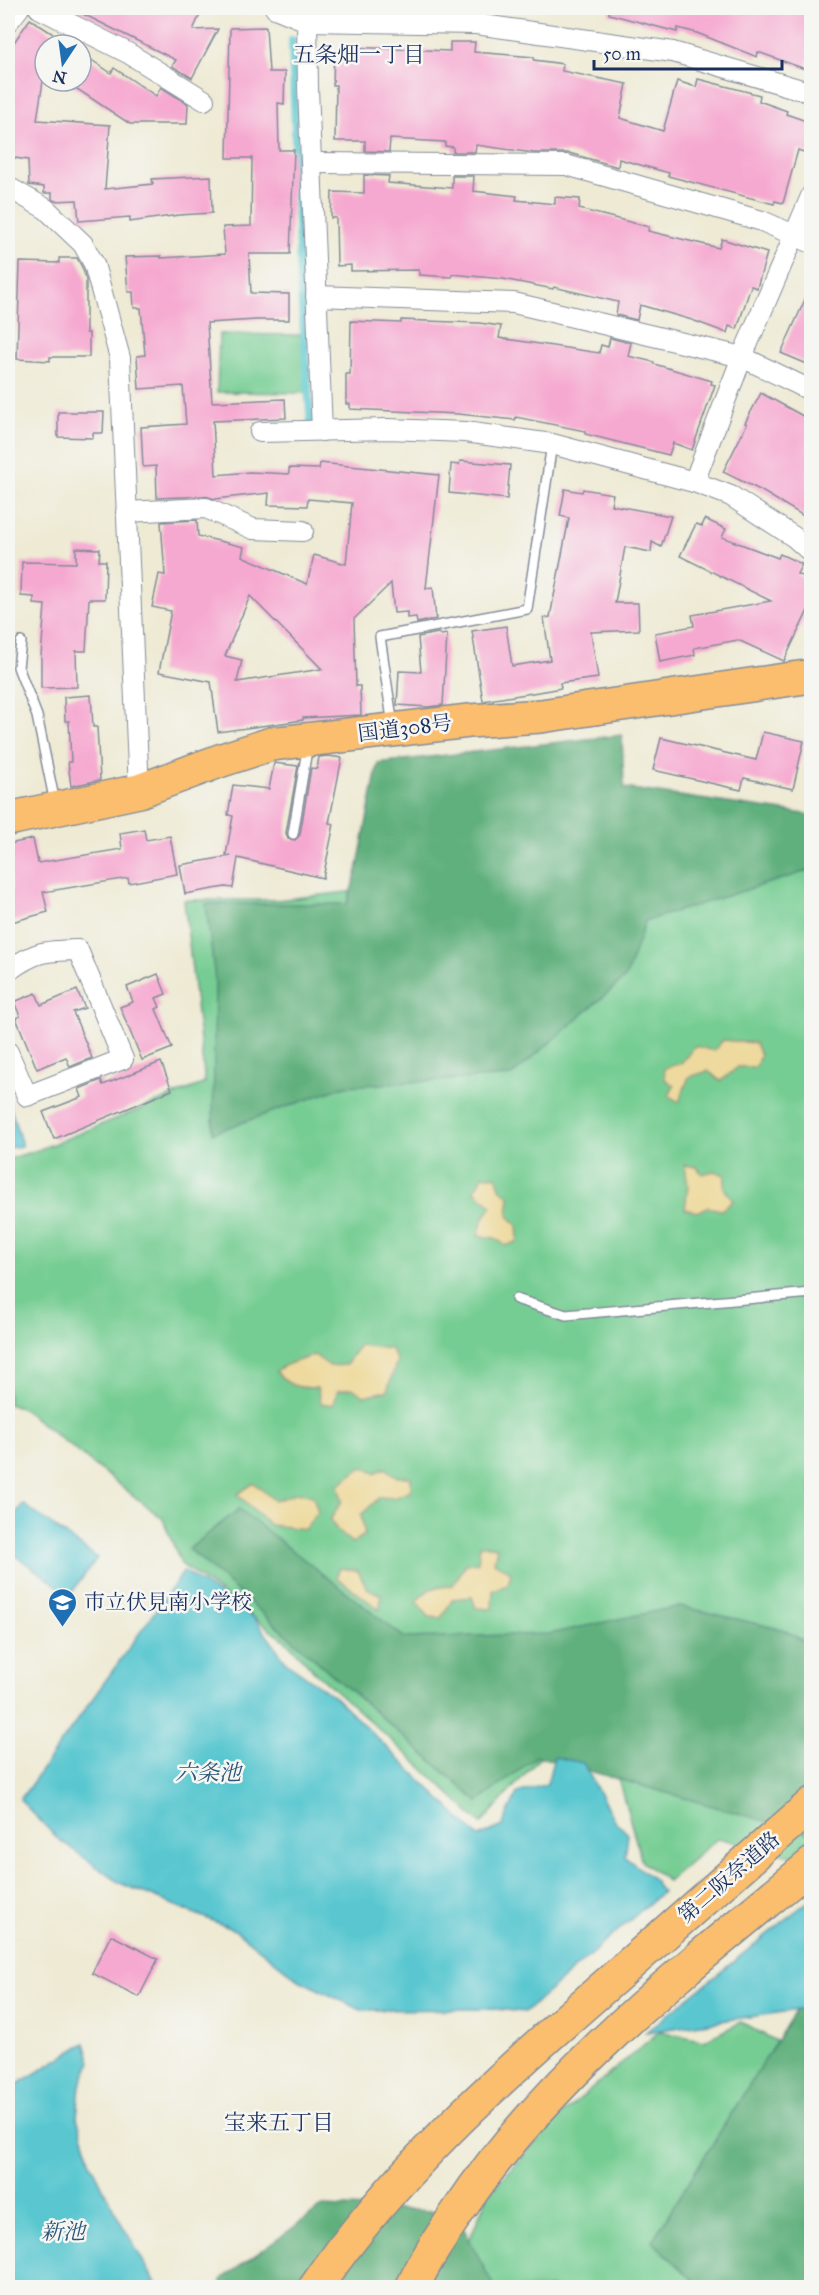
<svg xmlns="http://www.w3.org/2000/svg" width="819" height="2295" viewBox="0 0 819 2295" font-family="'IM FELL Great Primer','Noto Serif JP',serif">
<style>
.green{fill:#76cd93;stroke:#487e78;stroke-width:1.5}
.forest{fill:#60b07d;stroke:#3e706e;stroke-width:1.5}
.sand{fill:#eeda9e;stroke:#84847e;stroke-width:1.5}
.water{fill:#5ac7d0;stroke:#3a7b97;stroke-width:1.5}
.lines{fill:none;stroke-linecap:round;stroke-linejoin:round}
.stream{stroke:#5ac7d0;stroke-width:8}
.building{fill:#f6a9d0;fill-rule:evenodd}
.lane-casing{stroke:#848c99;stroke-width:12}
.street-casing{stroke:#848c99;stroke-width:22}
.highway-casing{stroke:#848c99;stroke-width:36}
.lane{stroke:#fff;stroke-width:9}
.street{stroke:#fff;stroke-width:20}
.highway{stroke:#fabe6e;stroke-width:33}
.labels{text-anchor:middle;dominant-baseline:central;stroke-width:5;stroke-linejoin:round;paint-order:stroke}
.street-label{font-size:21px;fill:#1b2f5e;stroke:#f6f6f2}
.poi-label{font-size:21px;fill:#1b2f5e;stroke:#f6f6f2;text-anchor:start}
.neighbourhood-label{font-size:22px;fill:#1b2f5e;stroke:#f6f6f2}
.water-label{font-size:22px;font-style:italic;fill:#2b557a;stroke:#f6f6f2}
</style>
<rect width="100%" height="100%" fill="#f6f6f2"/>
<filter id="ink" filterUnits="userSpaceOnUse"><feTurbulence type="fractalNoise" baseFrequency=".0167" numOctaves="2"/><feDisplacementMap in="SourceGraphic" scale="12" xChannelSelector="R" yChannelSelector="G"/><feConvolveMatrix kernelMatrix="1 2 1 2 8 2 1 2 1" color-interpolation-filters="sRGB"/></filter>
<filter id="wash" filterUnits="userSpaceOnUse"><feTurbulence type="fractalNoise" baseFrequency=".008" numOctaves="4" result="noise"/><feDisplacementMap in="SourceGraphic" scale="24" xChannelSelector="R" yChannelSelector="G"/><feGaussianBlur stdDeviation="1.35" result="paint"/><feColorMatrix in="noise" values="0 0 0 0 0 0 0 0 0 0 0 0 0 0 0 0 0 1.4 0 .05"/><feComposite in="paint" operator="in"/></filter>
<g filter="url(#wash)">
<rect width="100%" height="100%" fill="#eeead4"/>
<g class="green">
<path d="M219 334 304 335 309 393 217 392Z"/>
<path d="M811 839V1861L718 1838 668 1881 642 1862 614 1764 549 1747 481 1824 430 1775 315 1672 286 1641 181 1564 163 1519 23 1409 8 1404V1159L38 1150 205 1083 184 900H278Z"/>
<path d="M741 2022 781 2044 811 2287 450 2288 488 2194 562 2114 660 2031 704 2041Z"/>
</g>
<g class="forest">
<path d="M622 735 624 788 811 815V870L645 921 626 977 511 1076 345 1086 213 1133 215 980 206 904H347L357 871 378 763Z"/>
<path d="M239 1509 405 1638 549 1634 680 1606 784 1630 811 1645V1834L537 1756 478 1802 189 1549Z"/>
<path d="M797 2008H811V2287H701L652 2241Z"/>
<path d="M323 2206 455 2212 494 2287 220 2288 221 2280Z"/>
</g>
<g class="sand">
<path d="M723 1040 755 1043 760 1055 756 1067H738L721 1081 708 1071 689 1077 679 1102 669 1096 674 1086 665 1079 664 1068 681 1063 695 1046 714 1051Z"/>
<path d="M685 1165 697 1167 702 1174 714 1171 725 1175 724 1188 733 1201 721 1210 707 1207 698 1212 685 1209 688 1186Z"/>
<path d="M483 1176H496L501 1190 510 1196 508 1216 517 1225 518 1241 506 1246 495 1238 478 1236 483 1219 492 1206 474 1190Z"/>
<path d="M359 1345 391 1349 397 1361 387 1391 364 1396 352 1388 338 1391 333 1405 321 1403 317 1388C298 1388 288 1387 276 1371 287 1362 300 1361 314 1355L330 1366 346 1365Z"/>
<path d="M362 1467 375 1473 385 1468 397 1477H411V1491L394 1498 380 1497 361 1515 365 1535 352 1543 337 1530 330 1520 342 1501 338 1485Z"/>
<path d="M254 1483 275 1501 298 1492 313 1496 318 1512 305 1529 270 1525 237 1494Z"/>
<path d="M480 1545 497 1547 494 1562 511 1572 508 1585 493 1590 492 1609 476 1608 472 1597 453 1599 441 1618 429 1617 416 1601 430 1589 453 1585 466 1564 478 1562Z"/>
<path d="M340 1568 358 1571 367 1588 381 1595 380 1610 336 1577Z"/>
</g>
<g class="water">
<path d="M8 1099 22 1146 8 1148Z"/>
<path d="M23 1504 97 1558 70 1595 8 1550V1524Z"/>
<path d="M184 1571 255 1619 287 1663 335 1697 479 1837 502 1826 517 1793 547 1784 554 1757 583 1763 614 1820 628 1834 625 1857 654 1880 662 1892 525 2012 495 2009 361 2010 299 1980 235 1930 120 1883 58 1839 20 1800Z"/>
<path d="M811 1899V2008L646 2032Z"/>
<path d="M85 2043 91 2062 80 2085 77 2118 91 2163 116 2214 158 2287H8V2090Z"/>
</g>
<g class="lines">
<path class="stream" d="M292 40 300 280 311 427"/>
</g>
<g id="blocks">
<g class="building">
<path d="M71 8H203L193 30 218 29 192 78 172 66 176 60Z"/>
<path d="M610 8H812V51L805 69 758 52 757 57 697 33 678 28 677 32 609 14Z"/>
<path d="M30 19 70 45H45V68L37 120 110 125 105 189 153 184 152 179 211 176 212 213 179 215 130 222V217L79 221 77 200 55 201 52 199V193H44V187L29 185 28 160 8 157 11 116H8V51Z"/>
<path d="M266 27 269 72H285L284 104 278 103 279 150H294L290 254H249L251 293 289 294V320H256L207 323 212 402 285 399 286 418 213 421 216 475 250 472 289 474V468L319 469 320 463 439 475 426 588 433 587 436 619 417 623 416 617 407 618V612L394 613 391 583 354 619 356 686H360L361 715 303 718V720L218 732 211 682 159 672 171 611 152 607 159 574 165 575 161 522 197 520 198 536 244 547 242 556 307 584 314 555 346 564 352 503 308 499 307 506 268 505 269 493 215 499 205 496 157 498 156 466 143 467 141 427 186 424 183 386 139 389 137 356 145 355 141 308H134L133 292H128L125 257 161 256V258L225 254 223 227 251 226 252 158H227L230 28ZM250 596 322 669 237 682 242 660 225 656Z"/>
<path d="M450 42H475L474 52 534 57V60L563 64 562 71 627 84 620 118 663 131 677 81 696 87 698 79 760 95 759 101 787 111 786 114 812 123V155L798 150 783 203 775 201 774 204 668 176 669 173 619 159 618 167 569 153H534L476 145 475 152H453V147L445 146V142L390 139 389 152 365 151V141H335L336 85H333L334 53 349 54V47L450 51Z"/>
<path d="M81 53 111 73 114 68 156 96 161 87 188 104 187 124H130L65 81H81Z"/>
<path d="M364 175 389 176 388 183 452 188V176H474L473 191 517 196 516 200 555 204V197L580 199 579 209 649 227 648 231 719 248 722 239 767 253 757 288 751 286 737 329 729 326 727 333 692 320 640 305 637 320 616 315 618 302 554 287 553 289 503 279 452 274V277L419 275V270L351 271V265L337 266 336 218H331L332 192 364 193Z"/>
<path d="M59 258H77L83 269 86 280V333H89V357H50V361L17 359 20 262 59 263Z"/>
<path d="M812 284V366L781 353Z"/>
<path d="M401 320 479 323 501 326 499 338 599 353 601 345 608 347 610 338 631 343 628 356 654 362V364L712 381 711 384 715 385 692 450 673 443 669 455 585 434V431L516 417 515 420 458 414 350 409V404H346V374H350L351 321 401 323Z"/>
<path d="M761 393 812 421V521L760 490 723 472 747 424 745 423Z"/>
<path d="M58 412H104L103 433H93V438L58 437Z"/>
<path d="M460 461 510 465 507 499 449 493 451 464 459 465Z"/>
<path d="M565 489 582 492 583 489 613 494 611 505 671 516 661 547 652 542 651 552 625 547 615 603H638L639 630 591 632 598 678 560 683 561 688 551 690 483 701 472 631 506 626 512 666 550 660 544 618 550 617 569 518 560 516Z"/>
<path d="M705 519 726 529 722 537 778 558 780 554 802 564 797 574 812 581V602L784 661 738 640 694 648 695 655 660 662 655 633 694 626 692 615 771 601 680 556 696 524 702 526Z"/>
<path d="M76 548 100 549 99 561H106L105 599H89L86 651H76L77 687 41 688V656L45 605 34 604V597L21 596 22 562 76 563Z"/>
<path d="M438 633 441 635 447 634 443 705 428 707 397 705 399 671 421 672 418 637Z"/>
<path d="M91 695 93 727H97L100 780 71 786 68 762H71L69 721H65L64 697Z"/>
<path d="M763 732 804 741 793 789 744 778 741 790 653 770 661 738 756 760Z"/>
<path d="M328 756 342 758 329 823 334 824 323 878 238 858 233 888 225 887 185 894 180 865 231 856 226 855 233 816 228 815 233 785 269 789 274 763 298 766 286 833 288 839 295 840 300 835 311 768 317 769 319 757Z"/>
<path d="M144 829 146 840 170 836 177 874 129 883 128 878 43 892 48 912 8 923V892L12 891 8 867V844L33 839 38 863 122 849 120 833Z"/>
<path d="M158 974 166 994 156 998 160 1007 156 1009 172 1048 142 1060 120 1007 133 1002 127 987Z"/>
<path d="M77 990 85 1008 73 1012 92 1058 70 1067 66 1057 37 1069 16 1018 20 1016 14 1002 36 993 41 1005Z"/>
<path d="M161 1062 172 1090 54 1139 43 1112 82 1097 79 1089 101 1080 103 1085Z"/>
<path d="M111 1935 158 1959 139 1997 92 1973Z"/>
</g>
</g>
</g>
<g filter="url(#ink)">
<use href="#blocks" fill-opacity="0" stroke="#848c99" stroke-width="1.5"/>
<g class="lines">
<defs>
<g id="lane">
<path d="M21 642 18 667 37 716 55 803"/>
<path d="M393 726 380 637 527 609 552 444"/>
<path d="M293 834 308 744"/>
<path d="M516 1299 566 1315 812 1293"/>
</g>
<g id="street">
<path d="M39 8 128 53 204 100"/>
<path d="M275 8 307 21 476 24 673 52 812 93"/>
<path d="M313 8 307 21 308 88 322 431"/>
<path d="M8 22 19 8"/>
<path d="M313 163 566 165 762 221 812 243"/>
<path d="M8 187 46 209 83 244 94 264 120 358 139 791"/>
<path d="M316 296 514 303 742 357 812 391"/>
<path d="M260 432 388 429 465 432 552 444 694 482 731 496 794 537 812 553"/>
<path d="M694 482 742 357 812 194"/>
<path d="M126 512 206 508 253 529 303 531"/>
<path d="M8 971C36 951 44 951 78 950L123 1059 27 1096 8 1052"/>
</g>
<g id="highway">
<path d="M8 819 139 791 222 760 271 744 469 721 541 716 812 676"/>
<path d="M315 2288C392 2175 494 2083 597 1993 668 1930 740 1867 812 1804"/>
<path d="M412 2288C425 2260 442 2235 459 2210 551 2072 686 1969 812 1864"/>
</g>
</defs>
<use href="#lane" class="lane-casing"/>
<use href="#street" class="street-casing"/>
<use href="#highway" class="highway-casing"/>
<use href="#lane" class="lane"/>
<use href="#street" class="street"/>
<use href="#highway" class="highway"/>
</g>
</g>
<defs>
<symbol id="school-pin" viewBox="-11 -11 22 30"><path d="M0 17L-7.5 6A9.5 9.5 0 1 1 7.5 6Z" fill="#1f6fb2" stroke="#f6f6f2"/><path d="M0-5L7-2L0 1L-7-2ZM-4 1L0 2.5L4 1V4Q0 6-4 4Z" fill="#fff"/></symbol>
</defs>
<g fill-rule="evenodd">
<use href="#school-pin" x="46" y="1586" width="33" height="45"/>
</g>
<g class="labels">
<g class="street-label">
<text transform="translate(405 728) rotate(-7)">国道308号</text>
<text transform="translate(729 1877) rotate(-41)">第二阪奈道路</text>
</g>
<g class="poi-label">
<text x="84" y="1602">市立伏見南小学校</text>
</g>
<g class="neighbourhood-label">
<text x="359" y="54">五条畑一丁目</text>
<text x="279" y="2122">宝来五丁目</text>
</g>
<g class="water-label">
<text x="208" y="1772">六条池</text>
<text x="63" y="2231">新池</text>
</g>
</g>
<rect width="819" height="2295" fill="none" stroke="#f6f6f2" stroke-width="30"/>
<g transform="translate(63 63) rotate(193)"><circle r="28" fill="#f6f6f2" stroke="#9ea6b7" stroke-width="1.5"/>
<path d="M0-4.5L10 22L0 15L-10 22Z" fill="#1f6fb2"/>
<text y="-9" font-size="16" font-weight="bold" text-anchor="middle" fill="#1b2f5e">N</text>
</g>
<path d="M594 60v9h188v-9" fill="none" stroke="#1b2f5e" stroke-width="3"/>
<text x="603" y="60" font-size="18" fill="#1b2f5e" stroke="#f6f6f2" stroke-width="4.5" paint-order="stroke">50 m</text>
</svg>
